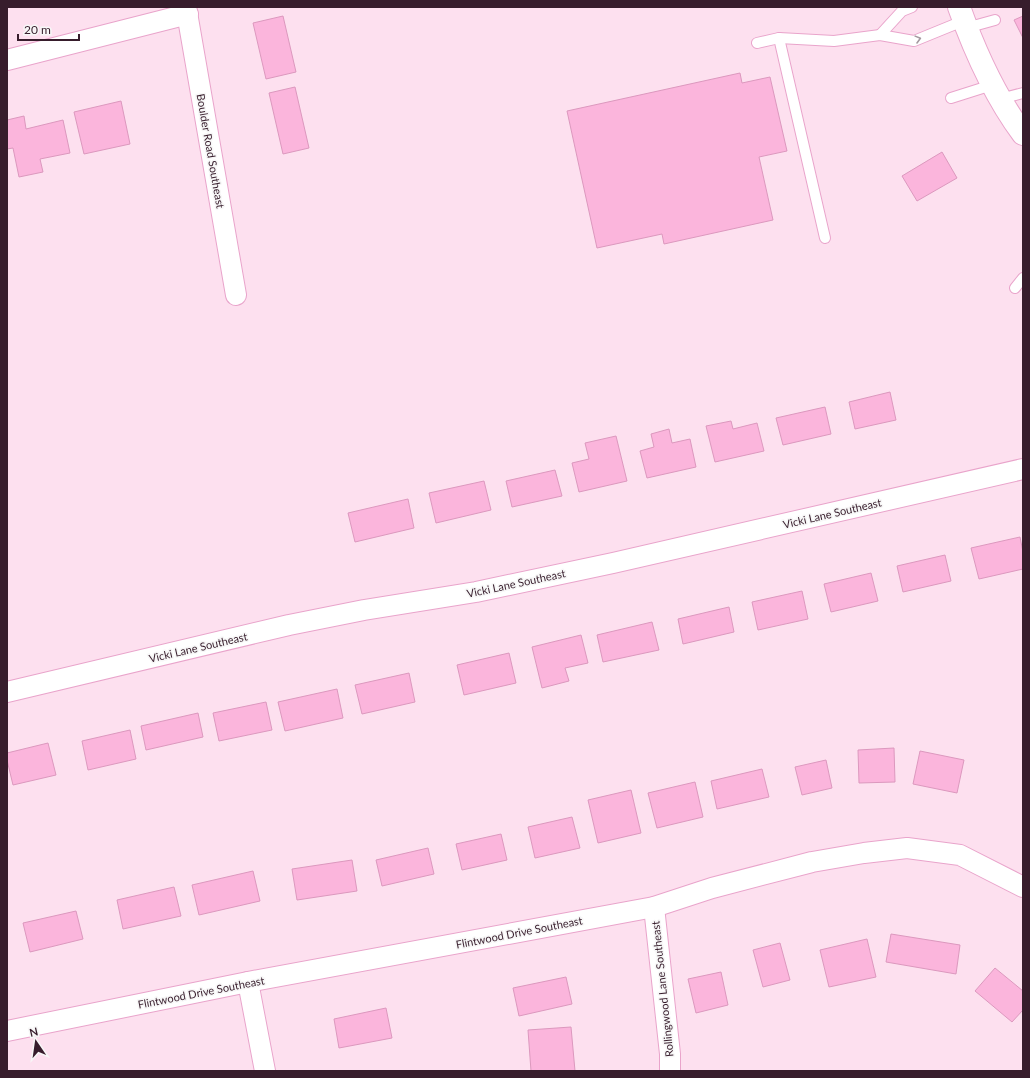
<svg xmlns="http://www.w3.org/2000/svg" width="1030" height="1078" viewBox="0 0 1030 1078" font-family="Lato,sans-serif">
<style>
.building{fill:#fbb5dc;stroke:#dc98be}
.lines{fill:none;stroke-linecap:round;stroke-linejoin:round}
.service-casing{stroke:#e9a4cb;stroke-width:12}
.minor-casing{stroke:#e9a4cb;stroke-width:22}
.tertiary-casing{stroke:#e9a4cb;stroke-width:24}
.service{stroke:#fff;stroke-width:10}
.minor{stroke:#fff;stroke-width:20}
.tertiary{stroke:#fff;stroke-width:22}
.oneway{stroke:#a599a0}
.labels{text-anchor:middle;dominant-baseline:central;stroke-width:3;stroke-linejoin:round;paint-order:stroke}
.street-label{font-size:11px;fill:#371d2c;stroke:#f7f7f7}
</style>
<rect width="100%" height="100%" fill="#fde0ef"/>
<g class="building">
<path d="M283 16 296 72 266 79 253 23Z"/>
<path d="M1023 16V38L1014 20Z"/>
<path d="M740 73 742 83 770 77 787 151 759 157 773 220 664 244 662 234 597 248 567 111Z"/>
<path d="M295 87 309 148 283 154 269 93Z"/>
<path d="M121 101 130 144 84 154 74 112Z"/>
<path d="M24 116 26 129 63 120 70 153 40 159 43 172 19 177 13 148 7 149V120Z"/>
<path d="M942 152 957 178 917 201 902 176Z"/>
<path d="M890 392 896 420 855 429 849 402Z"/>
<path d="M825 407 831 434 783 445 776 418Z"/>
<path d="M731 421 733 429 757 423 764 451 715 462 706 426Z"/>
<path d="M669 429 672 443 690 439 696 467 647 478 640 451 654 447 651 434Z"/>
<path d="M616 436 627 481 579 492 572 463 589 459 585 443Z"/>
<path d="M555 470 562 496 512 507 506 481Z"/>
<path d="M484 481 491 510 436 523 429 493Z"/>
<path d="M408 499 414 528 355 542 348 513Z"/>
<path d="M1020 537 1023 552V569L979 579 971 548Z"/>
<path d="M945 555 951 581 903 592 897 566Z"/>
<path d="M871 573 878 601 831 612 824 584Z"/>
<path d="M802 591 808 619 758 630 752 602Z"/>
<path d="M729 607 734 632 683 644 678 619Z"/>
<path d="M652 622 659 650 603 662 597 635Z"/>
<path d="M581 635 588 663 565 668 569 681 542 688 532 647Z"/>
<path d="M509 653 516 683 464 695 457 665Z"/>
<path d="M409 673 415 702 362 714 355 685Z"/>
<path d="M337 689 343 718 285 731 278 702Z"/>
<path d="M266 702 272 730 219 741 213 713Z"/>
<path d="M198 713 203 737 146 750 141 726Z"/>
<path d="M130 730 136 759 88 770 82 741Z"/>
<path d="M48 743 56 775 13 785 7 760V753Z"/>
<path d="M894 748 895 782 859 783 858 750Z"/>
<path d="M920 751 964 760 957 793 913 784Z"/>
<path d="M826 760 832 788 802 795 795 767Z"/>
<path d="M762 769 769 797 717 809 711 781Z"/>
<path d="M695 782 703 817 657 828 648 793Z"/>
<path d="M631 790 641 833 598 843 588 800Z"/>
<path d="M572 817 580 848 535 858 528 827Z"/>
<path d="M501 834 507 860 462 870 456 844Z"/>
<path d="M428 848 434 874 382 886 376 860Z"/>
<path d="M352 860 357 891 297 900 292 869Z"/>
<path d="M253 871 260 901 199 915 192 885Z"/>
<path d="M174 887 181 916 123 929 117 900Z"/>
<path d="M76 911 83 939 30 952 23 923Z"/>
<path d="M891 934 960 945 956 974 886 962Z"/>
<path d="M867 939 876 977 829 987 820 950Z"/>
<path d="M780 943 790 980 763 987 753 950Z"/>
<path d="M995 968 1023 991V1010L1012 1022 975 991Z"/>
<path d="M721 972 728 1005 696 1013 688 979Z"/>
<path d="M566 977 572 1004 519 1016 513 988Z"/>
<path d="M386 1008 392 1038 339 1048 334 1019Z"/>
<path d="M571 1027 575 1071H531L528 1030Z"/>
</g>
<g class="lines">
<defs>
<g id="service">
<path d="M966 28 995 20"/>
<path d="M880 35 902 11 912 7"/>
<path d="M779 38 825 238"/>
<path d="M757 43 779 38 834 41 880 35 914 41 963 21"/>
<path d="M951 98 992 85"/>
<path d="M1000 99 1023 93"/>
<path d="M1015 288 1023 278"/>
</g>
<g id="minor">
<path d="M186 7 236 295"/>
<path d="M7 60 188 14"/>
<path d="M7 692 289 625 364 610 476 592 613 563 1023 469"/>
<path d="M654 907 670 1054V1071"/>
<path d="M248 982 265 1071"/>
<path d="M7 1031 248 982 654 907 712 888 812 862 864 853 907 848 960 855 1023 887"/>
</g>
<path id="tertiary" d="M959 7C975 52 994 95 1023 134"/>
</defs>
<use href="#service" class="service-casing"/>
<use href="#minor" class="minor-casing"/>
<use href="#tertiary" class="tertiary-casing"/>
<use href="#service" class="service"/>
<use href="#minor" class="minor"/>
<use href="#tertiary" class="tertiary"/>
</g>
<defs><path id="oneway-chevron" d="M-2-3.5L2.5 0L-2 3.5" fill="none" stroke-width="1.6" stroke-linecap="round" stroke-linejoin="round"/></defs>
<use class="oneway" href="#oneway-chevron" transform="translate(918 39) rotate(-15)"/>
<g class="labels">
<g class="street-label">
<text transform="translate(211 151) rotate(80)">Boulder Road Southeast</text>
<text transform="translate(832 513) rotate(-13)">Vicki Lane Southeast</text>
<text transform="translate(516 583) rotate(-12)">Vicki Lane Southeast</text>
<text transform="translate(198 647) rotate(-13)">Vicki Lane Southeast</text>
<text transform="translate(519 932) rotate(-11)">Flintwood Drive Southeast</text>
<text transform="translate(662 989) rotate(-96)">Rollingwood Lane Southeast</text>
<text transform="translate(201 992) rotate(-11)">Flintwood Drive Southeast</text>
</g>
</g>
<rect width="1030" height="1078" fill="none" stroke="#371d2c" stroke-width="16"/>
<g transform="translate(36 1042) rotate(347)" stroke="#f7f7f7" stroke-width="3" paint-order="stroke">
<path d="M0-3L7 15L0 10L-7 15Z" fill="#371d2c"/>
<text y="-6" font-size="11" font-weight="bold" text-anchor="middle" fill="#371d2c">N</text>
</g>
<path d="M18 34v6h61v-6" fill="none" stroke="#371d2c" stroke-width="2"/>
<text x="24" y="34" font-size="12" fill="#371d2c" stroke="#f7f7f7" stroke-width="3" paint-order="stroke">20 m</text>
</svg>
